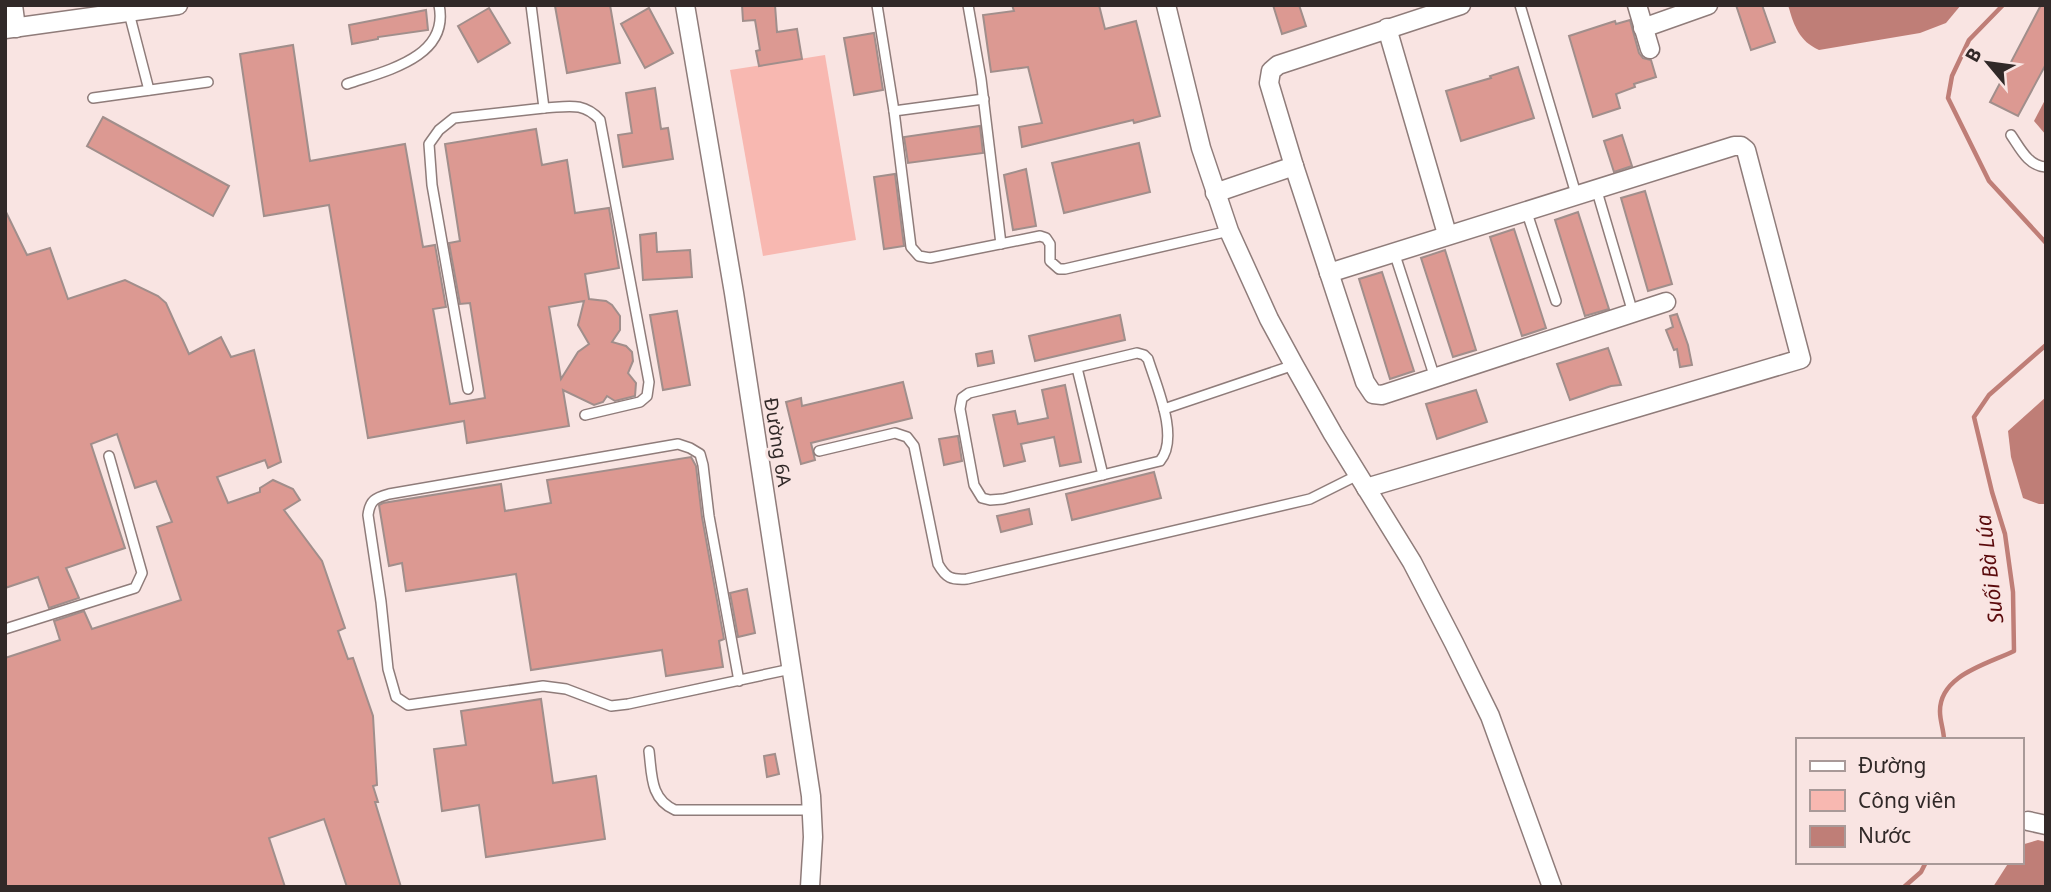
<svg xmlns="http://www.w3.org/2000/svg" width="2051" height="892" viewBox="0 0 2051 892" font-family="'Noto Sans',sans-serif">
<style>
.green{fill:#f8b8b1}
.water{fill:#bf7e77}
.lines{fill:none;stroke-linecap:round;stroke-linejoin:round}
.stream{stroke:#bf7e77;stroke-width:4.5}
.building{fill:#dc9992;stroke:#a18e8b;stroke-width:2;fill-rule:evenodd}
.lane-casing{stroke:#8f7c7a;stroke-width:12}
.street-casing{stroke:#8f7c7a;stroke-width:21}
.lane{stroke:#fff;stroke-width:9}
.street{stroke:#fff;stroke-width:18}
.labels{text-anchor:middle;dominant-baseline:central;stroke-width:6;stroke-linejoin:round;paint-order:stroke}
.street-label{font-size:19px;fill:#312928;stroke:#f9e4e2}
.water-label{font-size:21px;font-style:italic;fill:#5a0a0c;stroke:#f9e4e2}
</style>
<rect width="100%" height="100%" fill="#f9e4e2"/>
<path class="green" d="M825 55 856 240 763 256 730 70Z"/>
<g class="water">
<path d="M1788 5H1961L1946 23 1920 33 1819 50C1799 41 1794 26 1788 5Z"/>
<path d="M2046 98V135L2034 121Z"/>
<path d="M2046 397V504H2039L2023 498 2011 457 2008 431Z"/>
<path d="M2038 840 2046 842V887H1993L2009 862H2021V845Z"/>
</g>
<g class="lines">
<g class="stream">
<path d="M2003 5 1969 40 1952 76 1948 98 1989 181 2046 243"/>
<path d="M1944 740C1944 731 1940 721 1940 712 1939 675 1988 664 2014 651L2013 592 2005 534 1992 492 1974 417 1989 395 2046 345"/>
<path d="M1904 887 1921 872 1926 862"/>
</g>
</g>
<g class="building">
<path d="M562 5H610L620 63 567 73 555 6Z"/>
<path d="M742 5H775L777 32 797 29 802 59 759 66 756 51 760 50 755 20 743 21Z"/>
<path d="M1012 5H1099L1105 29 1136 21 1160 116 1134 123 1133 120 1022 147 1019 127 1042 123 1028 67 991 72 983 15 1014 11Z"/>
<path d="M1273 5H1299L1306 26 1282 34Z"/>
<path d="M1736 5H1762L1775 42 1751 50Z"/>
<path d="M2041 5H2046V64L2018 116 1990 102Z"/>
<path d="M489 8 510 43 478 62 458 26Z"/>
<path d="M649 8 673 53 645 68 621 24Z"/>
<path d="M426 10 428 30 378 37V39L352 44 349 25Z"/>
<path d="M1630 20 1639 53 1643 58 1651 60 1656 77 1634 84 1635 87 1616 94 1620 108 1593 117 1569 36 1615 21 1616 24Z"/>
<path d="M874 33 883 90 854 95 844 38Z"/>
<path d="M293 45 310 161 405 144 423 247 435 245 446 307 433 309 450 404 485 398 470 303 460 304 449 243 460 241 445 144 536 129 542 165 567 160 575 213 609 208 619 268 585 274 589 299 606 301 612 305 620 316V330L612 342 626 346 632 352 633 361 628 373 636 383 635 396 615 401 607 396 603 402 594 405 563 390 569 426 467 443 464 421 368 438 329 205 264 216 240 54ZM584 301 578 325 589 344 578 352 561 379 549 307Z"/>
<path d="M1518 67 1534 118 1461 141 1446 91 1491 78 1490 76Z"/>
<path d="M655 88 661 129 668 128 673 159 623 167 618 135 632 133 626 93Z"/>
<path d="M103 117 229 186 213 216 87 146Z"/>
<path d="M980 126 983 153 908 163 904 137Z"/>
<path d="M1622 135 1632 166 1614 172 1604 141Z"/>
<path d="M1139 143 1150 192 1064 213 1052 163Z"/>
<path d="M1026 169 1036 226 1013 230 1004 175Z"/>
<path d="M895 174 904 246 884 249 874 177Z"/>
<path d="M1645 191 1672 284 1648 291 1621 198Z"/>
<path d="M5 210 27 255 50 248 68 299 125 280 158 296 166 303 189 354 221 337 231 357 254 350 281 462 268 468 265 460 217 477 228 503 260 492V488L273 480 293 489 300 500 284 510 322 561 345 628 338 631 348 659 353 658 373 716 377 785 373 786 378 802H375L401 887H347L324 819 269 838 285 887H5V658L60 640 54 621 84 611 92 629 181 600 157 527 172 522 156 481 135 488 117 434 91 444 125 548 66 568 79 598 49 608 38 577 5 588Z"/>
<path d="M1578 212 1609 309 1585 316 1555 220Z"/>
<path d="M1514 229 1546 328 1522 336 1490 237Z"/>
<path d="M656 233 657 252 690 250 692 277 643 280 640 235Z"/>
<path d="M1445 250 1476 350 1453 357 1421 258Z"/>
<path d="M1382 272 1414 371 1390 379 1359 279Z"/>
<path d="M677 311 690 385 663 390 650 315Z"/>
<path d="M1677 314 1688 345 1692 365 1680 367 1677 349 1674 350 1666 330 1673 327 1670 316Z"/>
<path d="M1120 315 1125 340 1035 361 1029 336Z"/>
<path d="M1608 348 1621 385 1611 386 1570 400 1557 364Z"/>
<path d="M992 351 994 363 978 366 976 354Z"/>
<path d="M903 382 912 418 811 443 815 460 801 464 786 402 801 398 802 406Z"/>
<path d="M1065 385 1081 462 1060 466 1054 437 1021 444 1025 461 1004 466 993 415 1015 411 1018 424 1048 418 1042 390Z"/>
<path d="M1476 390 1487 422 1437 439 1426 404Z"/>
<path d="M958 436 962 461 944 465 939 439Z"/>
<path d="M691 457 696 466 702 517 724 639 719 641 723 667 666 676 662 650 531 670 516 574 406 591 402 563 389 566 379 505 383 503 501 484 505 511 551 503 547 480Z"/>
<path d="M1154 472 1161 498 1072 520 1066 494Z"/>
<path d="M1029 509 1032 524 1001 532 997 516Z"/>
<path d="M747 589 755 633 738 637 730 593Z"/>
<path d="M541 699 553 783 596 776 605 839 486 857 479 805 442 811 434 749 466 745 461 711Z"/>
<path d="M775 754 779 774 767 777 764 756Z"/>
</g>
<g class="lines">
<defs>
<g id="lane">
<path d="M877 5 894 111 911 247 919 256 930 258 1040 236 1046 238 1050 244V261L1059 269H1065L1229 231"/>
<path d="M968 5 981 79 1001 244"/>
<path d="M1520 5 1576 194"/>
<path d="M129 13 149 90"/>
<path d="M347 84C384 71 450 58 439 5"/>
<path d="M93 98 208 82"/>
<path d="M544 108C567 107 583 101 600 120L649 382 647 396 640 402 585 415"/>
<path d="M894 111 984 99"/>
<path d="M2011 135C2020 148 2028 166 2046 167"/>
<path d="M1596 188 1633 313"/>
<path d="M1526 210 1556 301"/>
<path d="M1394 252 1435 378"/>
<path d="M1137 353 1144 355 1148 359C1156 385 1180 438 1160 461L1003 499 990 500 982 498 974 485 960 409 962 398 969 393Z"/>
<path d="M1077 368 1103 475"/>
<path d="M468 389 432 185 429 144 439 130 454 118 544 108 531 5"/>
<path d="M1164 409 1294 365"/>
<path d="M819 451 895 433 907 437 914 446 938 564C946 578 951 580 967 579L1310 499 1358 475"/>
<path d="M5 629 135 588 142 573 109 456"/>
<path d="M739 681 709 516 703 465 700 454 690 448 678 444 389 494C375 498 370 500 368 515L381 602 388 669 396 697 408 705 543 686 566 689 611 706 628 704 791 669"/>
<path d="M649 751C652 775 650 799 675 810H812"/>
</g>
<g id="street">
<path d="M13 5 16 28"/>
<path d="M685 5 734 293 811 796 813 837 810 887"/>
<path d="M1166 5 1201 148 1229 231 1269 319 1294 365 1333 434 1412 562 1454 643 1490 716 1552 887"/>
<path d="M1461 5 1278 65 1271 71 1269 83 1294 166 1365 382 1373 394 1382 395 1666 302"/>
<path d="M1637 5 1650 49"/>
<path d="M1387 28 1447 234"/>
<path d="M1643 28 1708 5"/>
<path d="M5 29 178 5"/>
<path d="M1215 193 1294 166"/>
<path d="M1329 273 1734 146H1741L1746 150 1801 359 1366 488"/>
<path d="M2028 821 2046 825"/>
</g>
</defs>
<use href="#lane" class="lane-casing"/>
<use href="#street" class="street-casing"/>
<use href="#lane" class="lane"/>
<use href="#street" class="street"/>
</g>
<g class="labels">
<g class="street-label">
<text transform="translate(778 442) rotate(81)">Đường 6A</text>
</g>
<g class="water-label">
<text transform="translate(1989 569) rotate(-97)">Suối Bà Lúa</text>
</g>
</g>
<rect width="2051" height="892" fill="none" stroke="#312928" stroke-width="14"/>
<rect x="1796" y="738" width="228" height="126" fill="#f9e4e2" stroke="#a99998" stroke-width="2"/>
<rect x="1810" y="761" width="35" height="10" fill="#ffffff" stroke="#a99998" stroke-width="2"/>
<text x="1858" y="773" font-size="21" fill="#312928">Đường</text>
<rect x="1810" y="790" width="35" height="21" fill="#f8b8b1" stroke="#a99998" stroke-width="2"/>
<text x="1858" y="808" font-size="21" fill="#312928">Công viên</text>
<rect x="1810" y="826" width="35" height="21" fill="#bf7e77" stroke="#a99998" stroke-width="2"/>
<text x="1858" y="843" font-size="21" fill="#312928">Nước</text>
<g transform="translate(1988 63) rotate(299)" stroke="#f9e4e2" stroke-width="5" paint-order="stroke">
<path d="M0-5L12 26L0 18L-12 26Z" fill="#312928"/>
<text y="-10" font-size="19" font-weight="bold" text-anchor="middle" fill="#312928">B</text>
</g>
</svg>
